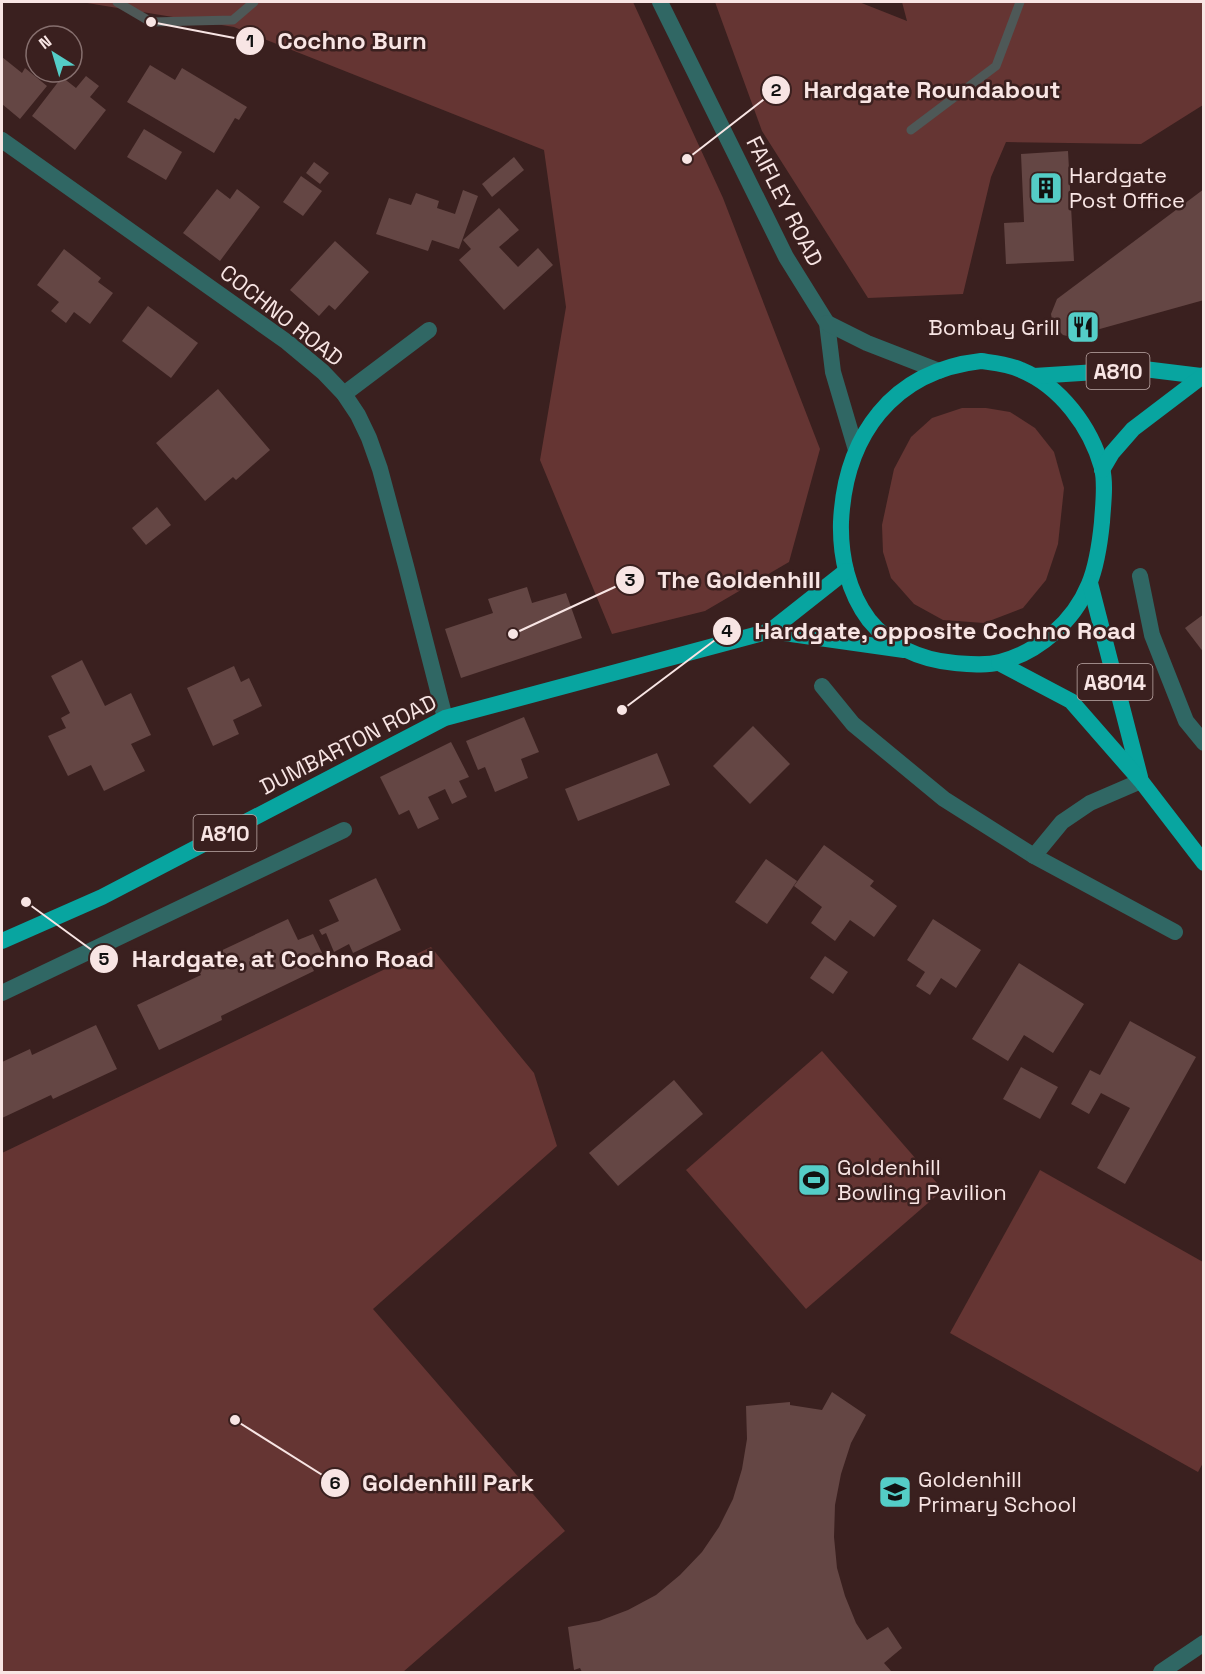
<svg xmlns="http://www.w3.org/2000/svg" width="1205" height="1674" viewBox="0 0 1205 1674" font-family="'Space Grotesk',sans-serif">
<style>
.green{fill:#653533}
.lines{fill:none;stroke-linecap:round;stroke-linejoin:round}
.stream{stroke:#4e5857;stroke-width:9}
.building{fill:#644644}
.minor{stroke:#306764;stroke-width:16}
.tertiary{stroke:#306764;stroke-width:16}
.primary{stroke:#08a5a0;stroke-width:16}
.labels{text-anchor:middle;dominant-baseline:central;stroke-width:5;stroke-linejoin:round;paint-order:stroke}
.shield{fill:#3a201f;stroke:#bfaaa9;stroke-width:1.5}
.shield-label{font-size:21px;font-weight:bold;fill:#f8e5e4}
.poi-label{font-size:22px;fill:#f8e5e4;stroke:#3a201f;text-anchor:start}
.street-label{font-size:22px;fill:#f8e5e4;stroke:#3a201f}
.leader{fill:none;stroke:#f8e5e4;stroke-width:2}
.callout-dot{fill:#f8e5e4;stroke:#3a201f;stroke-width:2}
.mark-label{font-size:18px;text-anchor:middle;font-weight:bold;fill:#111}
.callout-label{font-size:24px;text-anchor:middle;font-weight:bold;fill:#f8e5e4;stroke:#3a201f;stroke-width:5;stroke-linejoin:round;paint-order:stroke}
</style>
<rect width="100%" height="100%" fill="#3a201f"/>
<g class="green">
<path d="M81 2H633L723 198 820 449 789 562 705 611 612 634 540 460 566 307 544 150 234 27Z"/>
<path d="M715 2H859L907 21 902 2H1203V105L1141 144 1006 142 991 177 963 294 868 298 762 131Z"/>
<path d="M962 408H986L1010 412 1035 428 1054 452 1064 488 1058 544 1046 580 1023 608 984 623 943 620 914 604 891 578 883 552 882 525 894 469 911 437 932 418Z"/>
<path d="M431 947 534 1073 557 1146 373 1309 565 1531 403 1672H2V1153Z"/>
<path d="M822 1051 943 1190 806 1309 686 1170Z"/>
<path d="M1040 1170 1203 1262 1204 1461 1198 1472 950 1333Z"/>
</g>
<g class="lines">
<g class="stream">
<path d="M117 2 151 22 233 20 254 2"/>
<path d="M911 130 996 66 1020 2"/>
</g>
</g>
<g class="building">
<path d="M2 57 22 73 25 68 47 86 20 119 2 104Z"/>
<path d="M150 65 175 80 182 68 247 107 239 120 235 118 214 153 127 102Z"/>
<path d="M86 76 99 86 90 97 106 110 75 150 32 116 62 77 76 88Z"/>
<path d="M144 129 182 152 166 180 127 157Z"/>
<path d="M1068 151 1074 261 1006 264 1004 223 1024 222 1021 154Z"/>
<path d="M514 157 524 170 492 197 482 184Z"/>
<path d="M314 162 329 173 320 184 306 173Z"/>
<path d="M301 176 322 191 303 216 283 202Z"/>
<path d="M217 189 230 199 237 189 260 207 220 261 183 233Z"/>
<path d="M1204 189V300L1071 337 1063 335 1053 325 1051 314 1057 299Z"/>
<path d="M463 190 478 196 459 249 432 240 428 251 376 234 389 198 411 205 416 193 439 201 437 208 455 214Z"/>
<path d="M499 208 519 230 499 247 518 267 538 248 553 265 504 310 459 260 471 249 463 240Z"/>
<path d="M335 241 369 272 335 310 329 305 319 316 290 290Z"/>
<path d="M64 249 101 278 98 282 113 293 90 324 74 312 66 323 51 311 59 302 37 285Z"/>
<path d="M148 306 198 343 171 378 122 341Z"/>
<path d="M218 389 270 450 236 480 233 477 205 501 156 443Z"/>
<path d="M157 507 171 525 146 545 132 528Z"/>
<path d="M527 587 532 603 566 593 582 638 461 678 445 629 493 613 488 599Z"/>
<path d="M1204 614V653L1185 628Z"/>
<path d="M82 660 105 706 131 693 151 735 131 744 145 771 104 791 91 765 68 776 48 736 66 728 61 718 70 713 51 676Z"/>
<path d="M234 666 241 682 249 678 262 706 233 720 239 734 213 746 187 688Z"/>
<path d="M524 717 539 752 521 759 528 778 495 792 485 767 478 770 466 741Z"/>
<path d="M753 726 790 764 750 804 713 766Z"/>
<path d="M451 742 469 777 459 781 467 797 452 804 445 789 428 797 439 819 418 829 409 810 399 815 380 777Z"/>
<path d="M657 753 670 785 578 821 565 789Z"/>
<path d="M824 845 874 881 870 886 897 906 874 937 850 920 835 941 811 923 822 907 794 886Z"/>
<path d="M766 859 797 881 767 924 735 902Z"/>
<path d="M376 878 401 930 353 953 349 944 334 952 326 933 322 935 319 930 339 921 329 900Z"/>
<path d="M288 919 298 940 313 934 324 957 310 963 314 971 221 1016 222 1020 159 1050 137 1005 201 975 195 963Z"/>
<path d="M933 919 981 950 956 988 941 978 930 995 916 986 925 972 907 960Z"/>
<path d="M825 956 848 972 833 994 810 978Z"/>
<path d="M1019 963 1084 1004 1053 1053 1024 1035 1008 1061 972 1039Z"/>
<path d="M1130 1021 1196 1057 1125 1184 1097 1168 1130 1108 1101 1093 1089 1114 1071 1104 1090 1070 1100 1075Z"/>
<path d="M96 1025 117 1069 53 1099 51 1095 2 1118V1062L30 1049 32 1055Z"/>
<path d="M1021 1067 1058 1087 1040 1119 1003 1099Z"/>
<path d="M674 1080 703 1114 618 1186 589 1153Z"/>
<path d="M832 1392 866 1415 851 1443 841 1474 835 1505 834 1537 837 1568 845 1596 856 1623 867 1640 888 1627 902 1648 884 1663 892 1672H582L580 1668 574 1670 568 1627 599 1621 628 1610 656 1595 680 1575 702 1552 719 1527 733 1499 742 1469 747 1439 746 1406 790 1402V1405L822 1410Z"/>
</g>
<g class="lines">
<g class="minor">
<path d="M344 394 429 330"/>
<path d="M1140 576 1152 635 1186 721 1204 743"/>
<path d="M822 686 853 724 944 799 1034 856 1175 932"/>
<path d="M1034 856 1062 822 1090 803 1141 781"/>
<path d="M2 993 344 830"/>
<path d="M1161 1672 1204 1643"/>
</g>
<g class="tertiary">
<path d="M660 2 786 257 827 323 833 372 856 450"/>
<path d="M2 140 287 342 323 372 344 394 358 415 369 438 380 469 406 566 445 718"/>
<path d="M827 323 867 343 939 371"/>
</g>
<g class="primary">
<path d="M981 361C995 363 1008 364 1021 370 1060 386 1091 427 1102 468 1106 484 1103 505 1102 522 1100 542 1097 565 1089 584 1074 621 1039 652 1000 662 986 666 970 664 955 663 921 660 891 647 869 620 848 592 840 556 841 522 845 436 892 371 981 361Z"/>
<path d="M1034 376 1144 369 1201 376"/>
<path d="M1102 470 1112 453 1133 429 1204 375"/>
<path d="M1090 583 1140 777"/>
<path d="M770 631 846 571"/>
<path d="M999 663 1071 701 1141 781 1204 863"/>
<path d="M2 941 102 897 445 718 770 631 904 650"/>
</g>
</g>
<defs>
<symbol id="building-square" viewBox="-11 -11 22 22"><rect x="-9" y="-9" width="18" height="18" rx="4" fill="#54cdc7" stroke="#3a201f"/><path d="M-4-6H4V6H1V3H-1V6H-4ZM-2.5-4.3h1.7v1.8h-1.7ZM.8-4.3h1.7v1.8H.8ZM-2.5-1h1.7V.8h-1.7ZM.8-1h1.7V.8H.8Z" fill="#111"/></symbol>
<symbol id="restaurant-square" viewBox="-11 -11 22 22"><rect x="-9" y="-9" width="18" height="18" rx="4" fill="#54cdc7" stroke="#3a201f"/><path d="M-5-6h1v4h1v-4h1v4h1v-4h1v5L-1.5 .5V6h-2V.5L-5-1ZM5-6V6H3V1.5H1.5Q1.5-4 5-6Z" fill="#111"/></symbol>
<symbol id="stadium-square" viewBox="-11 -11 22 22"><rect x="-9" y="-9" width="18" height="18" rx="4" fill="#54cdc7" stroke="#3a201f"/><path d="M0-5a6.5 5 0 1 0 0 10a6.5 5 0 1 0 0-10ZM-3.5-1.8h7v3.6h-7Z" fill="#111"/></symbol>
<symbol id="school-square" viewBox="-11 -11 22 22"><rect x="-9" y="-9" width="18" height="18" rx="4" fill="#54cdc7" stroke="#3a201f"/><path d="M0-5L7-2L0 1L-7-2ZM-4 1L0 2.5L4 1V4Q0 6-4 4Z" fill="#111"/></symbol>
</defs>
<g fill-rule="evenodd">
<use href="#building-square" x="1027" y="169" width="38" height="38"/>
<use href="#restaurant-square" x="1064" y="308" width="38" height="38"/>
<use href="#stadium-square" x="795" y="1161" width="38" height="38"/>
<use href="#school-square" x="876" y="1473" width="38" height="38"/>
</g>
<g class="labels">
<g class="shield">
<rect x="1086.5" y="353" width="63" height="36" rx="4.5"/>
<rect x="1077.5" y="664" width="75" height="36" rx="4.5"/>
<rect x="193.5" y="815" width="63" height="36" rx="4.5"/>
</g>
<g class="shield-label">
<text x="1118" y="371">A810</text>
<text x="1115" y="682">A8014</text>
<text x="225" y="833">A810</text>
</g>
<g class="poi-label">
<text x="1069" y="175">Hardgate<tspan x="1069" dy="25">Post Office</tspan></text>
<text x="1060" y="327" text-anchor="end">Bombay Grill</text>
<text x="837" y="1167">Goldenhill<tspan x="837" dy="25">Bowling Pavilion</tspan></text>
<text x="918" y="1479">Goldenhill<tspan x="918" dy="25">Primary School</tspan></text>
</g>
<g class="street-label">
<text transform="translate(785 201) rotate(63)">FAIFLEY ROAD</text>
<text transform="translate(282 315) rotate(38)">COCHNO ROAD</text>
<text transform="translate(348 744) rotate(-27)">DUMBARTON ROAD</text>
</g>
</g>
<path class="leader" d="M151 22L250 41M687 159L776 90M513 634L630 580M622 710L727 631M26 902L104 959M235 1420L335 1483"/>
<g class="callout-dot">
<circle cx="151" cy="22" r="6"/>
<circle cx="687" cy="159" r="6"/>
<circle cx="513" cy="634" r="6"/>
<circle cx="622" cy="710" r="6"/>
<circle cx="26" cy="902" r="6"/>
<circle cx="235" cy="1420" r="6"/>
<circle cx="250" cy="41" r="15"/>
<circle cx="776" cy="90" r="15"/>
<circle cx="630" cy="580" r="15"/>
<circle cx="727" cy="631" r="15"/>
<circle cx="104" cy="959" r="15"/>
<circle cx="335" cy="1483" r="15"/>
</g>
<g class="mark-label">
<text x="250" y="47">1</text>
<text x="776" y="96">2</text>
<text x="630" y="586">3</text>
<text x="727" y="637">4</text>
<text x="104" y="965">5</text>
<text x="335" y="1489">6</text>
</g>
<g class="callout-label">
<text x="352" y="49">Cochno Burn</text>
<text x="932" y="98">Hardgate Roundabout</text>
<text x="739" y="588">The Goldenhill</text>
<text x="945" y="639">Hardgate, opposite Cochno Road</text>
<text x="283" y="967">Hardgate, at Cochno Road</text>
<text x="448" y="1491">Goldenhill Park</text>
</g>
<rect width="1205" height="1674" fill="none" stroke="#f8e5e4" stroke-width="6"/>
<g transform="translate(54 54) rotate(323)"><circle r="28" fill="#3a201f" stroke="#866f6e" stroke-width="1.5"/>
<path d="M0-4.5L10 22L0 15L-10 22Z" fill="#54cdc7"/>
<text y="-9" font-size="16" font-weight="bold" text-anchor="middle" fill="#f8e5e4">N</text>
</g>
</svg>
